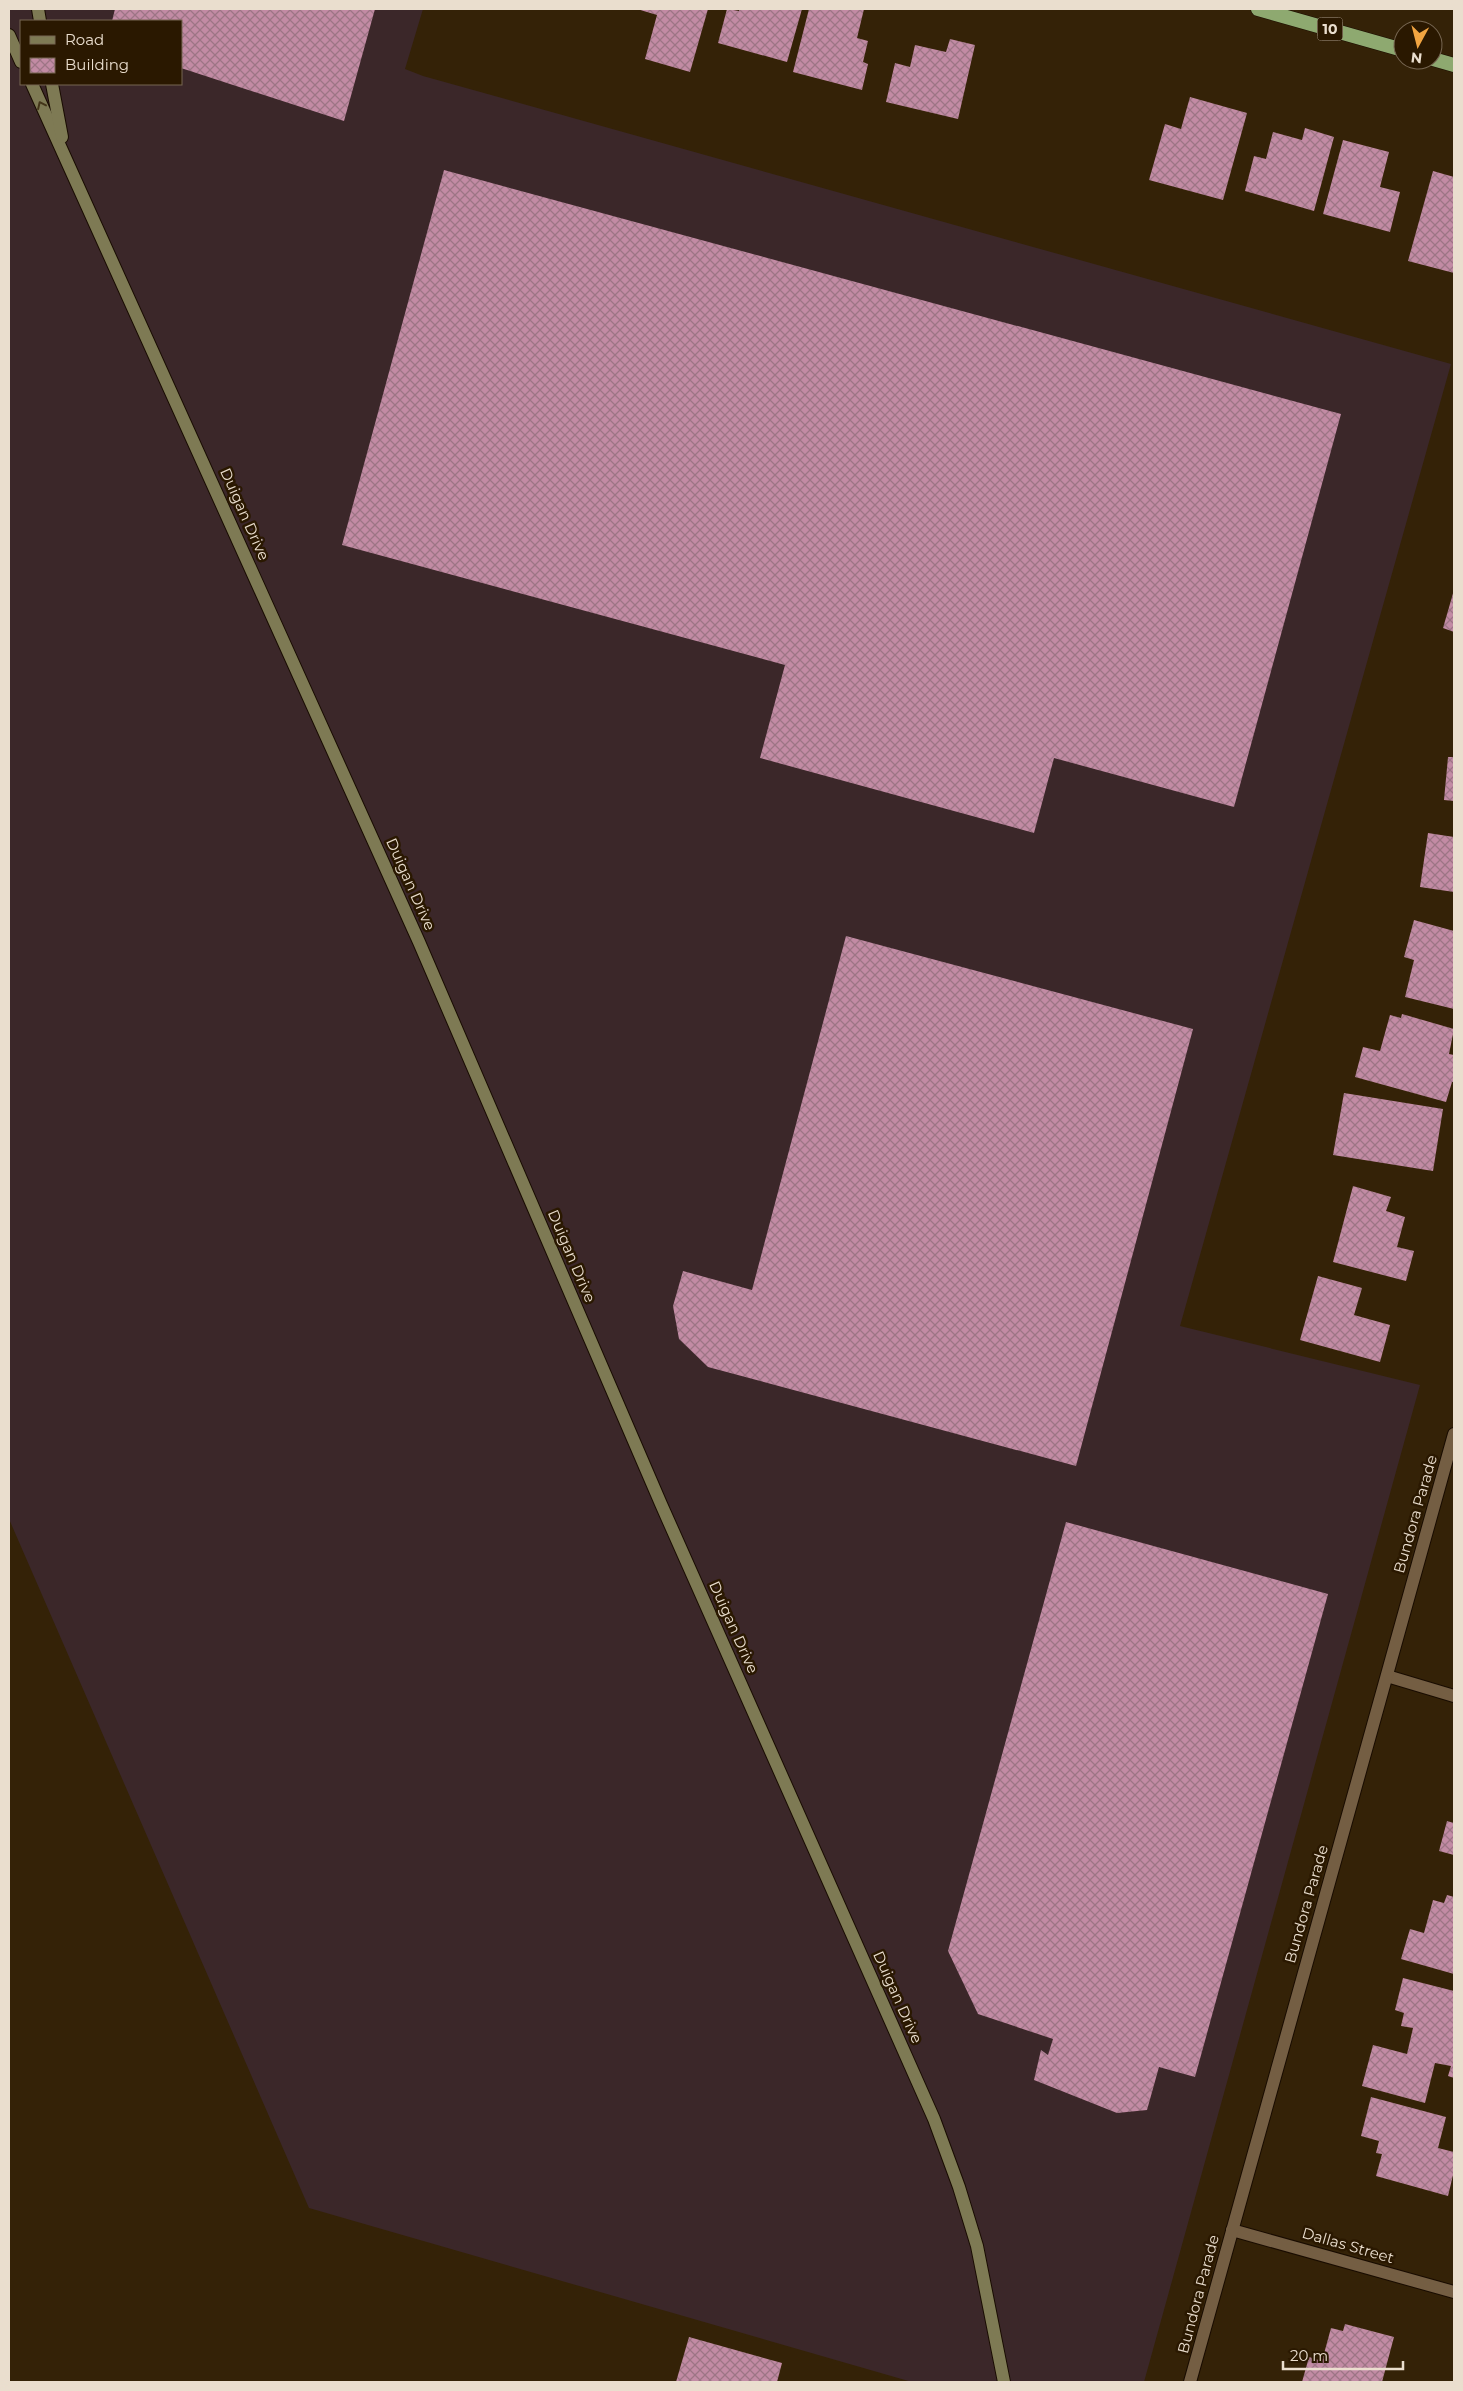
<svg xmlns="http://www.w3.org/2000/svg" width="1463" height="2391" viewBox="0 0 1463 2391" font-family="Montserrat,sans-serif">
<style>
.industrial{fill:#3b2729;fill-rule:evenodd}
.building{fill:url(#building-cross-hatch)}
.lines{fill:none;stroke-linecap:round;stroke-linejoin:round}
.minor-casing{stroke:#190c00;stroke-width:14}
.secondary-casing{stroke:#190c00;stroke-width:14}
.trunk-casing{stroke:#190c00;stroke-width:15}
.minor{stroke:#745e43;stroke-width:12}
.secondary{stroke:#7e7a54;stroke-width:12}
.trunk{stroke:#8ea970;stroke-width:14}
.oneway{stroke:#433519}
.labels{text-anchor:middle;dominant-baseline:central;stroke-width:5;stroke-linejoin:round;paint-order:stroke}
.shield{fill:#2a1800;stroke:#b0a390;stroke-width:1}
.shield-label{font-size:14px;font-weight:bold;fill:#eadece}
.street-label{font-size:15px;fill:#eadece;stroke:#2a1800}
</style>
<defs>
<pattern id="building-cross-hatch" width="8" height="8" patternUnits="userSpaceOnUse" patternTransform="scale(1.25)"><rect width="8" height="8" fill="#c28ba4"/><path d="M0 0l8 8M0 8l8-8" fill="none" stroke="#9d7585"/></pattern>
</defs>
<rect width="100%" height="100%" fill="#342207"/>
<path class="industrial" d="M9 9H423L405 69 423 76 1451 364 1180 1326 1420 1385 1144 2382H912L309 2208 9 1519ZM21 21H181V84H21Z"/>
<g class="building">
<path d="M115 9H375L344 121 181 68V21H112Z"/>
<path d="M637 9H708L690 72 645 59 657 15Z"/>
<path d="M727 9 739 11V9H802L787 62 718 43Z"/>
<path d="M809 9H864L857 38 868 41 863 62 868 64 862 90 793 72Z"/>
<path d="M950 39 975 45 958 119 886 102 895 63 910 67 915 45 946 52Z"/>
<path d="M1190 97 1247 113 1223 200 1149 180 1165 124 1181 129Z"/>
<path d="M1305 128 1334 137 1314 211 1245 191 1254 156 1266 159 1273 132 1302 140Z"/>
<path d="M1343 140 1389 152 1380 187 1400 192 1390 232 1323 214Z"/>
<path d="M444 170 1341 414 1234 807 1054 758 1034 833 760 758 785 665 342 545Z"/>
<path d="M1433 171 1454 177V273L1408 261Z"/>
<path d="M1454 590V632L1443 628Z"/>
<path d="M1448 757H1454V801L1444 800Z"/>
<path d="M1428 833 1454 837V892L1420 887Z"/>
<path d="M1414 920 1454 931V1009L1405 997 1414 960 1404 957Z"/>
<path d="M846 936 1193 1029 1076 1466 708 1367 679 1339 673 1306 683 1271 752 1290Z"/>
<path d="M1402 1014 1454 1029 1449 1054 1454 1055V1082H1452L1446 1102 1355 1077 1363 1047 1380 1051 1390 1015 1401 1018Z"/>
<path d="M1344 1093 1443 1109 1433 1171 1333 1155Z"/>
<path d="M1353 1186 1391 1197 1386 1211 1405 1217 1397 1247 1414 1251 1406 1281 1333 1262Z"/>
<path d="M1318 1276 1362 1288 1354 1315 1390 1325 1380 1362 1300 1340Z"/>
<path d="M1066 1522 1328 1594 1195 2077 1159 2067 1147 2110 1117 2113 1034 2080 1041 2050 1048 2055 1053 2039 978 2014 948 1951Z"/>
<path d="M1447 1821 1454 1823V1855L1439 1851Z"/>
<path d="M1447 1895 1454 1897V1974L1401 1959 1410 1929 1424 1933 1433 1900 1444 1903Z"/>
<path d="M1403 1978 1454 1991V2078L1448 2076 1451 2066 1435 2063 1425 2103 1362 2086 1373 2045 1407 2054 1413 2028 1401 2026 1404 2013 1395 2010Z"/>
<path d="M1371 2097 1446 2117 1438 2148 1454 2152V2171L1448 2196 1376 2176 1382 2154 1376 2153 1379 2141 1361 2136Z"/>
<path d="M1345 2324 1394 2337 1382 2382H1302L1309 2357 1322 2361 1331 2328 1343 2331Z"/>
<path d="M689 2337 782 2363 777 2382H676Z"/>
</g>
<g class="lines">
<defs>
<g id="minor">
<path d="M1387 1676 1454 1696"/>
<path d="M1232 2230 1454 2292"/>
<path d="M1190 2382 1454 1434"/>
</g>
<g id="secondary">
<path d="M38 9 40 21"/>
<path d="M9 35 21 62"/>
<path d="M32 84 419 942 661 1504 934 2119 959 2187 977 2246 1004 2382"/>
<path d="M52 84 62 137"/>
</g>
<g id="trunk">
<path d="M1258 9 1403 50"/>
<path d="M1433 59 1454 65"/>
</g>
</defs>
<use href="#minor" class="minor-casing"/>
<use href="#secondary" class="secondary-casing"/>
<use href="#trunk" class="trunk-casing"/>
<use href="#minor" class="minor"/>
<use href="#secondary" class="secondary"/>
<use href="#trunk" class="trunk"/>
</g>
<defs><path id="oneway-chevron" d="M-2-3.5L2.5 0L-2 3.5" fill="none" stroke-width="1.6" stroke-linecap="round" stroke-linejoin="round" transform="scale(1.25)"/></defs>
<use class="oneway" href="#oneway-chevron" transform="translate(41 105) rotate(-115)"/>
<g class="labels">
<rect class="shield" x="1317.5" y="17.5" width="25" height="23" rx="4"/>
<g class="shield-label">
<text x="1330" y="29">10</text>
</g>
<g class="street-label">
<text transform="translate(245 514) rotate(66)">Duigan Drive</text>
<text transform="translate(411 884) rotate(66)">Duigan Drive</text>
<text transform="translate(572 1256) rotate(67)">Duigan Drive</text>
<text transform="translate(1415 1514) rotate(-74)">Bundora Parade</text>
<text transform="translate(734 1627) rotate(66)">Duigan Drive</text>
<text transform="translate(1306 1904) rotate(-74)">Bundora Parade</text>
<text transform="translate(898 1997) rotate(66)">Duigan Drive</text>
<text transform="translate(1348 2245) rotate(16)">Dallas Street</text>
<text transform="translate(1198 2294) rotate(-75)">Bundora Parade</text>
</g>
</g>
<rect width="1463" height="2391" fill="none" stroke="#eadece" stroke-width="20"/>
<rect x="20" y="20" width="162" height="65" fill="#2a1800" stroke="#776752"/>
<rect x="30" y="36" width="25" height="8" fill="#7e7a54" stroke="#776752"/>
<text x="65" y="45" font-size="15" fill="#eadece">Road</text>
<rect x="30" y="58" width="25" height="15" fill="url(#building-cross-hatch)" stroke="#776752"/>
<text x="65" y="70" font-size="15" fill="#eadece">Building</text>
<g transform="translate(1418 45) rotate(187)"><circle r="24" fill="#2a1800" stroke="#776752"/>
<path d="M0-4L9 19L0 12L-9 19Z" fill="#f2a541"/>
<text y="-8" font-size="14" font-weight="bold" text-anchor="middle" fill="#eadece">N</text>
</g>
<path d="M1283 2361v8h120v-8" fill="none" stroke="#eadece" stroke-width="2.5"/>
<text x="1290" y="2361" font-size="15" fill="#eadece" stroke="#2a1800" stroke-width="4" paint-order="stroke">20 m</text>
</svg>
